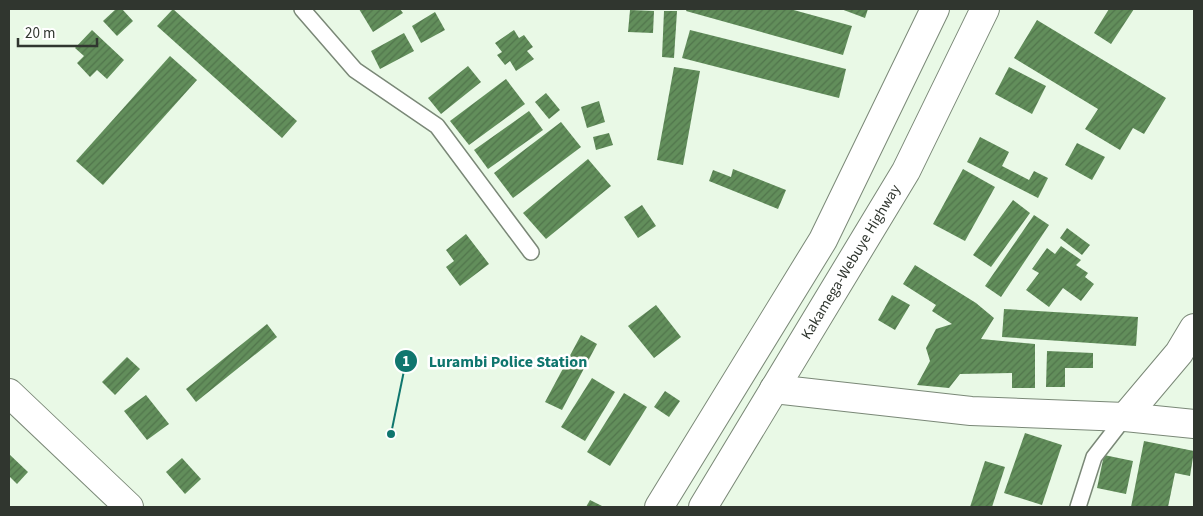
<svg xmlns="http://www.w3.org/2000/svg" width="1203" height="516" viewBox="0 0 1203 516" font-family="'Source Sans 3',sans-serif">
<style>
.building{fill:url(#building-hatch)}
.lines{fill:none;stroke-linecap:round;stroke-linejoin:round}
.service-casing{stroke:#7a8877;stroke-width:18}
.minor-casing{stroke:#7a8877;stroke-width:30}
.primary-casing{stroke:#7a8877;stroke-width:30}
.trunk-casing{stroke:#7a8877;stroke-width:30}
.service{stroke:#fff;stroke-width:15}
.minor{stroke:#fff;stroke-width:28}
.primary{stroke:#fff;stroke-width:28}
.trunk{stroke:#fff;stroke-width:28}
.labels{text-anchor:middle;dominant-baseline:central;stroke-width:5;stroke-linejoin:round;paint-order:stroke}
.street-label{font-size:15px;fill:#30362f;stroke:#fff}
.leader{fill:none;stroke:#0f766e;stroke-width:2}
.callout-dot{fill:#0f766e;stroke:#fff;stroke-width:2}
.mark-label{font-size:15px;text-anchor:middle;font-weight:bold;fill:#fff}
.callout-label{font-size:16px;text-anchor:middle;font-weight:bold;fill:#0f766e;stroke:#fff;stroke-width:5;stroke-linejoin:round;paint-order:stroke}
</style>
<defs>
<pattern id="building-hatch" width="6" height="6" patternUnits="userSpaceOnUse" patternTransform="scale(1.25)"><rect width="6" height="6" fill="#628e5b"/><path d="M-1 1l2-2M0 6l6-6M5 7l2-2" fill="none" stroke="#51754c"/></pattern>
</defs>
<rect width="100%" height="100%" fill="#e9f9e6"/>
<g class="building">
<path d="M116 9H122L133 21 117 36 103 21Z"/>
<path d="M173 9 297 121 282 138 157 26Z"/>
<path d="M359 9H400L403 13 373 32Z"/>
<path d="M687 9H790L852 26 843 55 686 11Z"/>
<path d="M841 9H868L865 18Z"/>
<path d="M1109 9H1134L1111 44 1094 33Z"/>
<path d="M630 10 654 11 653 33 628 32Z"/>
<path d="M664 11H677L674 58 662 57Z"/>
<path d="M435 12 445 30 421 43 412 26Z"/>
<path d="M1037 20 1166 98 1144 134 1133 128 1120 150 1085 129 1098 109 1014 58Z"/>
<path d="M92 30 124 60 107 79 97 70 90 77 77 63 84 56 75 48Z"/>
<path d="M514 30 519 38 524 35 533 47 527 51 534 59 516 71 510 61 505 65 497 55 502 52 495 43Z"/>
<path d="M690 30 846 69 839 98 682 58Z"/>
<path d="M404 33 414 51 380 69 371 51Z"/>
<path d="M170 56 197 80 103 185 76 161Z"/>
<path d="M468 66 481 82 441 114 428 98Z"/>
<path d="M674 67 700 71 683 165 657 160Z"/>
<path d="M1009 67 1046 86 1032 114 995 94Z"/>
<path d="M506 79 525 104 469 145 450 121Z"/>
<path d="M546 93 560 110 549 119 535 102Z"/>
<path d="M599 101 605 122 587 128 581 107Z"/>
<path d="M529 111 543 130 488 169 474 150Z"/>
<path d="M561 122 581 147 513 198 494 173Z"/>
<path d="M609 133 613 145 596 150 593 137Z"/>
<path d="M980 137 1009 152 1002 166 1029 180 1034 171 1048 178 1038 198 967 162Z"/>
<path d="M1077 143 1105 157 1092 180 1065 165Z"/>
<path d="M588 159 611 186 546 239 523 213Z"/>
<path d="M733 169 786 190 778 209 709 181 713 170 731 177Z"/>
<path d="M963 169 995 187 965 241 933 224Z"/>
<path d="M1013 200 1030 213 991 267 973 255Z"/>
<path d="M642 205 656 226 638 238 624 217Z"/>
<path d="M1034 215 1049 225 1001 297 985 286Z"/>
<path d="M1067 228 1090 245 1082 255 1060 238Z"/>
<path d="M466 234 489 264 460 286 446 267 454 261 446 250Z"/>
<path d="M1061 246 1081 260 1076 265 1088 273 1085 277 1094 284 1081 301 1063 288 1049 307 1026 290 1039 273 1032 269 1047 248 1055 254Z"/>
<path d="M915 265 976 303 994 318 981 339 1035 344V388H1012V373L960 374 949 388 917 385 930 361 926 348 936 329 952 324 932 311 936 305 903 284Z"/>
<path d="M892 295 910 305 895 330 878 320Z"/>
<path d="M656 305 681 337 654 358 628 326Z"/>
<path d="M1004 309 1138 317 1136 346 1002 337Z"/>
<path d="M267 324 277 337 196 402 186 389Z"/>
<path d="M581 335 597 344 562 410 545 402Z"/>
<path d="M1047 351 1093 353V368H1065V387H1046Z"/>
<path d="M127 357 140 369 115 395 102 382Z"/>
<path d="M592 378 615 392 585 441 561 427Z"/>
<path d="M665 391 680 401 669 417 654 407Z"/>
<path d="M624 393 647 407 610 466 587 452Z"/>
<path d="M146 395 169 424 147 440 124 411Z"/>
<path d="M1025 433 1062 445 1042 505 1004 493Z"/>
<path d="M1144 441 1194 451 1190 476 1175 473 1168 507H1131Z"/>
<path d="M9 454 28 472 17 484 9 476Z"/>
<path d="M1104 455 1133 461 1126 494 1097 488Z"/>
<path d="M182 458 201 479 185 494 166 472Z"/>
<path d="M985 461 1005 467 992 507H970Z"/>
<path d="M590 500 604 507H586Z"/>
</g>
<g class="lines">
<defs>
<g id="service">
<path d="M302 9 355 70 437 126 531 252"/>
<path d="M1078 507 1094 457 1125 417"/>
</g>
<g id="minor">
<path d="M774 389 971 411 1125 417 1194 424"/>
<path d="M1125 417 1179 353 1194 328"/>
</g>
<path id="primary" d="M9 393 129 507"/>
<g id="trunk">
<path d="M659 507 823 240 935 9"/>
<path d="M703 507 906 171 985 9"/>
</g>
</defs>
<use href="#service" class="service-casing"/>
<use href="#minor" class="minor-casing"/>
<use href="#primary" class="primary-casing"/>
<use href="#trunk" class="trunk-casing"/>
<use href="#service" class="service"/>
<use href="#minor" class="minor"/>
<use href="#primary" class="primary"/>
<use href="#trunk" class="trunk"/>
</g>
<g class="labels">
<g class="street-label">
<text transform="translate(851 262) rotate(-59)">Kakamega-Webuye Highway</text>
</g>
</g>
<path class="leader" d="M391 434L406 361"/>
<g class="callout-dot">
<circle cx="391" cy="434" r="5"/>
<circle cx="406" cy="361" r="12"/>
</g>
<g class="mark-label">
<text x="406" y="366">1</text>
</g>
<g class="callout-label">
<text x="508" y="367">Lurambi Police Station</text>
</g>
<rect width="1203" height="516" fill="none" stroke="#30362f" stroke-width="20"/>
<path d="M18 38v8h79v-8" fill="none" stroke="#30362f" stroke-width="2.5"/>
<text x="25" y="38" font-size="15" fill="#30362f" stroke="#ffffff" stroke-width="4" paint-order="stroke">20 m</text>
</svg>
